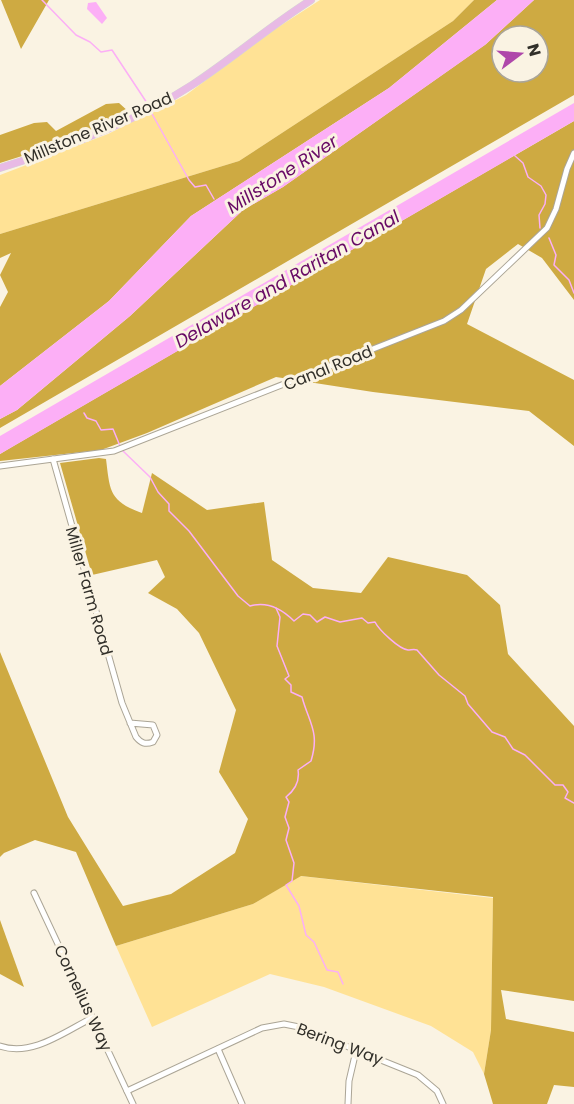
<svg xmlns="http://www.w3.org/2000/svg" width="574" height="1104" viewBox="0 0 574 1104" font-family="Poppins,sans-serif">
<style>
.green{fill:#ffe295}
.forest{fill:#ceaa42;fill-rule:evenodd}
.water{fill:#fcaff6}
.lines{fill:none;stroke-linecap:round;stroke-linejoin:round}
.stream{stroke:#fcaff6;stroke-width:1.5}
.minor-casing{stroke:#aba596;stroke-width:7}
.major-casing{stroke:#d6d5d4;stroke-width:8}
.minor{stroke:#fff;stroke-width:5}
.major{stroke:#e8bae5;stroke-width:7}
.labels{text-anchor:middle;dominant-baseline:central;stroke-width:6;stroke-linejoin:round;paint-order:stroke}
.street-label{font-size:16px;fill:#312f29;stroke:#faf3e3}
.water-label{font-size:18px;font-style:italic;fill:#670965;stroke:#faf3e3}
</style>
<rect width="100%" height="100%" fill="#faf3e3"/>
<g class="green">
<path d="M320 0H474L453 21 239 161 0 234V175L108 134 186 95 266 35Z"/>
<path d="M300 876 493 898 491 1030 484 1074 473 1052 431 1026 324 987 270 974 152 1027 116 946 253 904Z"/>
</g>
<g class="forest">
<path d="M1 0H49L21 49 19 44Z"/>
<path d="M474 0H497L389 88 191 216 109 301 0 386V307L8 292 0 275 11 253 0 258V234L239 161 453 21Z"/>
<path d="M534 0H574V95L0 428V419L17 410 130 316 243 210 283 187 486 44ZM502 36H538V72H502Z"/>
<path d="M119 103 129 112 63 143 0 163V135L34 123 47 122 56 131 106 104Z"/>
<path d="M574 121V300L542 258 518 244 486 269 467 324 574 380V446L529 411 373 392 276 377 147 433 101 450 0 461V454L10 448Z"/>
<path d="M99 458 106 459C110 491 109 501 142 513L152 473 207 510 264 502 272 560 313 588 361 593 388 557 467 575 500 605 508 654 574 726V1001L501 990 506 1019 574 1032V1087L554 1085 547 1104H493L484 1074 491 1030 493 897 301 876 253 904 116 946 76 852 35 840 4 853 0 857V652L68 817 123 906 171 894 235 853 248 819 219 772 236 710 199 633 177 609 148 593 165 577 157 560 92 575 60 463Z"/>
<path d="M0 920 24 987 0 974Z"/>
</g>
<g class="water">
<path d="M497 0H534L485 45 283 187 243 210 130 316 17 410 0 419V386L109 301 191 216 389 88Z"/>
<path d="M96 2 107 18 102 24 87 9 88 3Z"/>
<path d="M574 103V121L0 454V436Z"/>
</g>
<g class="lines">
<g class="stream">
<path d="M42 0 76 35 90 42 101 52 112 50 147 103"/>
<path d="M151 112 189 180 195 187 206 185 214 199"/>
<path d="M514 155 523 163 528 177 541 186 546 195 545 204 539 215 540 228"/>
<path d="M549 238 556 255 554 265 569 280 574 293"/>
<path d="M84 413 87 418 96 421 101 430 113 429 120 446"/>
<path d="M123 451 150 477 158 492 169 504V511L189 531 238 596 250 606C267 601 281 608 294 621L303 614 310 615 317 622 325 617 340 622 362 618 368 623 375 622C379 630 399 649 408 650 411 650 414 649 417 650L439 675 465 696 468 704 492 732 505 737 513 749 525 755 555 785H563L568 792 565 798 574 803"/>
<path d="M276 608 280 617 277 646 289 676 285 679 291 685V692L302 697C309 723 320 732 311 761L298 770C300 782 295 790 286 797L289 802 285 817 289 828 286 840 294 863 292 881 286 885 299 906 306 935 314 942 327 970 338 972 343 984"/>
</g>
<defs>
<g id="minor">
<path d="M53 459 122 703 136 737C141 743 145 745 153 742L157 735 153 725 130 723"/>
<path d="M0 466 114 451 444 321 461 310 547 228 556 209 567 169 574 153"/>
<path d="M34 893 133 1104"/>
<path d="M0 1046C32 1057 64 1032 92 1018"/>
<path d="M218 1049 242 1104"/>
<path d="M127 1091 262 1028 284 1024 299 1027 418 1075 437 1091 443 1104"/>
<path d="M348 1104 349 1081 356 1051"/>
</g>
<path id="major" d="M0 168C65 148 135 122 192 85 233 58 270 26 311 0"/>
</defs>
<use href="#minor" class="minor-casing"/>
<use href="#major" class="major-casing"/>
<use href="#minor" class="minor"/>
<use href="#major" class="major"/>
</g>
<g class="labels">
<g class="street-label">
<text transform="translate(98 128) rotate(-23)">Millstone River Road</text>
<text transform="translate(328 368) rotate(-22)">Canal Road</text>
<text transform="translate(89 591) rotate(74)">Miller Farm Road</text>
<text transform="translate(83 998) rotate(65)">Cornelius Way</text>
<text transform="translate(340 1044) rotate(21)">Bering Way</text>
</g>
<g class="water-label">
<text transform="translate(282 174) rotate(-33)">Millstone River</text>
<text transform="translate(287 279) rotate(-30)">Delaware and Raritan Canal</text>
</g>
</g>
<g transform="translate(520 54) rotate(74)"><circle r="28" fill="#faf3e3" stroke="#aaa599" stroke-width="1.5"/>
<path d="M0-4.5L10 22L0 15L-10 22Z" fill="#af47aa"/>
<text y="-9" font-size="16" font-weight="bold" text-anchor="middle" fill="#312f29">N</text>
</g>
</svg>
